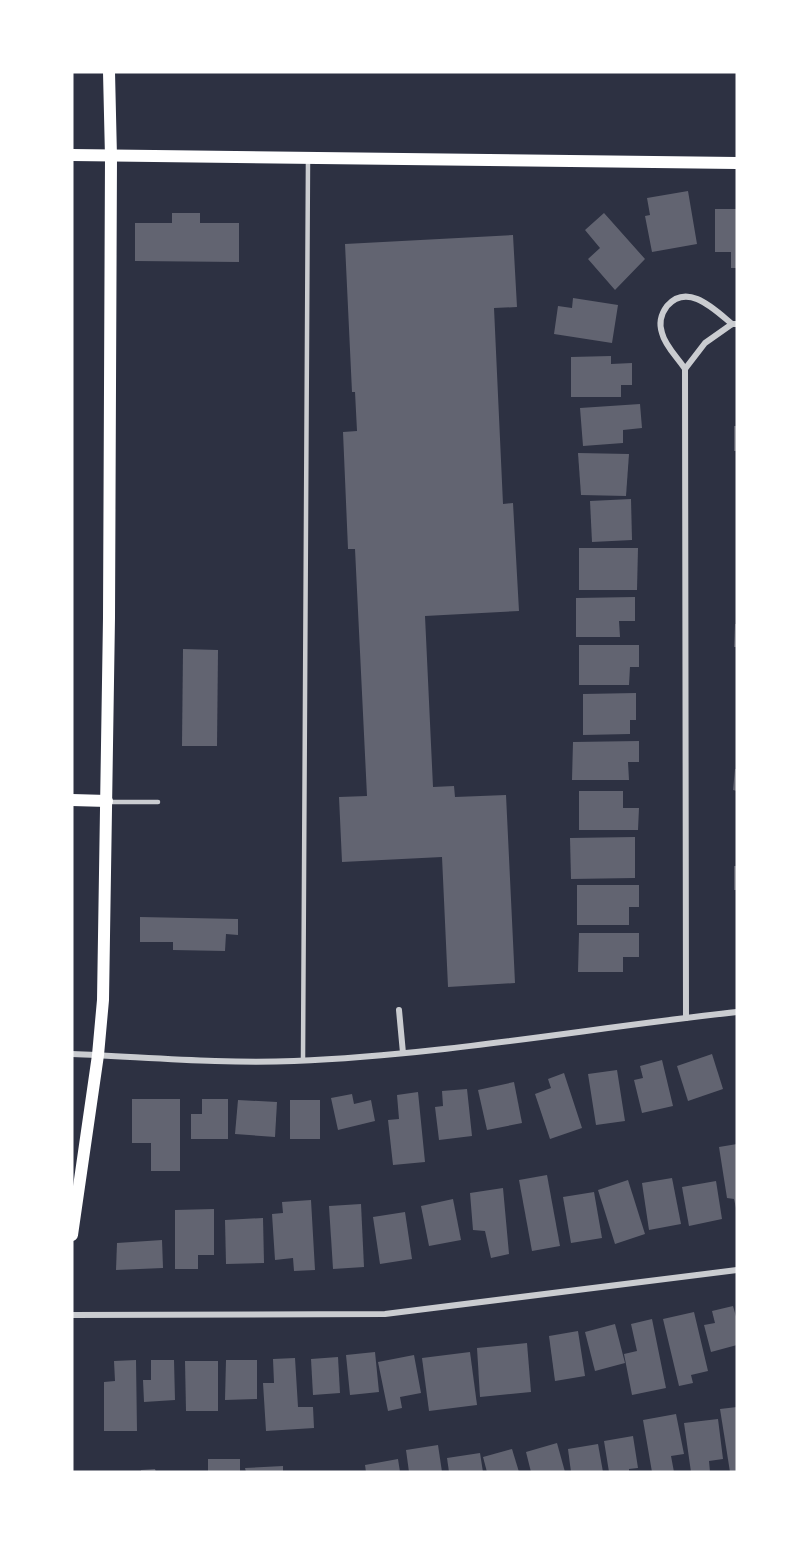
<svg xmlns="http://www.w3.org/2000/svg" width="809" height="1544" viewBox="0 0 809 1544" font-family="Bitter,serif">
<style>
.building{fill:#626471}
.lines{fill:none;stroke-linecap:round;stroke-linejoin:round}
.service{stroke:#caccd0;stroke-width:4.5}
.minor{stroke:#caccd0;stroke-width:6}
.secondary{stroke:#fff;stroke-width:12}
</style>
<rect width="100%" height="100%" fill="#2d3142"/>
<g class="building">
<path d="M688 191 697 244 652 252 645 216 650 215 647 198Z"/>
<path d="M715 209H737V268H731V252H715Z"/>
<path d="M172 213H200V223H239V262L135 261V223H172Z"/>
<path d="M604 213 645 259 615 290 588 259 600 248 585 230Z"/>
<path d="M513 235 517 307 494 308 503 504 513 503 519 611 425 616 433 787 454 786 455 797 506 795 515 983 448 987 442 857 342 862 339 797 367 796 355 549H348L343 432 357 431 355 392H352L345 244Z"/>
<path d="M573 298 618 305 612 343 554 334 558 306 572 308Z"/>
<path d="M611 356V364L632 363V385H621V397H571V357Z"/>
<path d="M640 404 642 428 623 430V443L583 446 580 408Z"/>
<rect x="734" y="426" width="3" height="25"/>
<path d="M578 453 629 454 626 496 581 495Z"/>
<path d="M631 499 632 540 592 542 590 501Z"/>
<path d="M579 548H638L637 590H579Z"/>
<path d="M635 597V621H619L620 637H576V598Z"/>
<path d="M735 624H737V647H734Z"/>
<path d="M579 645H639V667H630L629 685H579Z"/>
<path d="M183 649 218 650 217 746H182Z"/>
<path d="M636 693V720H630V734L583 735V694Z"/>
<path d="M639 741V762H628L629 780H572L573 742Z"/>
<path d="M735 769H737V791L733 790Z"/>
<path d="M579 791H623V808H639L638 830H579Z"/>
<path d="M635 837V878L571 879 570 838Z"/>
<rect x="734" y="866" width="3" height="24"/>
<path d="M577 885H639V907H629V925H577Z"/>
<path d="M140 917 238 919V935L226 934 225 951 173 950V942H140Z"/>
<path d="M579 933H639V957H623V972H578Z"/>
<path d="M712 1054 723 1089 688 1101 677 1066Z"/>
<path d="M662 1060 673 1106 642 1113 634 1080 643 1078 640 1066Z"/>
<path d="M617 1070 625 1121 596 1125 588 1074Z"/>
<path d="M564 1073 582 1128 550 1139 535 1094 551 1088 548 1079Z"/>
<path d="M514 1082 522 1123 487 1130 478 1090Z"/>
<path d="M467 1089 472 1136 439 1140 435 1107 443 1106 442 1091Z"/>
<path d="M418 1092 425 1162 393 1165 388 1120 399 1119 397 1095Z"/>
<path d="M352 1094 354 1104 371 1100 375 1121 338 1130 331 1098Z"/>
<path d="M132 1099H180V1171H151V1143H132Z"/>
<path d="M202 1099H228V1139H191V1114H202Z"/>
<path d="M238 1100 277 1102 275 1137 235 1134Z"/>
<rect x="290" y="1100" width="30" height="39"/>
<path d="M737 1144V1208H736L734 1199 727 1198 719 1147Z"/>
<path d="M547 1175 560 1246 532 1251 519 1180Z"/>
<path d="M672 1178 681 1224 649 1230 642 1183Z"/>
<path d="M628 1180 645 1234 615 1244 598 1190Z"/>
<path d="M716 1181 722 1219 689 1226 682 1187Z"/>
<path d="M503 1188 509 1254 491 1258 485 1231 473 1230 470 1193Z"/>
<path d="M594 1192 602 1238 571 1243 563 1197Z"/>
<path d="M453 1199 461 1240 429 1246 421 1206Z"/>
<path d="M311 1200 315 1270 294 1271 293 1258 275 1260 272 1214 283 1213 282 1202Z"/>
<path d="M361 1204 364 1267 333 1269 329 1206Z"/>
<path d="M214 1209V1255H198V1269H175V1210Z"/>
<path d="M405 1212 412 1259 380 1264 373 1217Z"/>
<path d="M263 1218 264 1263 226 1264 225 1220Z"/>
<path d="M162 1240 163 1268 116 1270 117 1243Z"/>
<path d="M733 1306 737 1320V1345L711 1352 704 1325 715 1323 712 1311Z"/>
<path d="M694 1312 708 1371 691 1375 693 1383 679 1386 663 1319Z"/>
<path d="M652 1319 666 1388 632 1395 624 1354 637 1351 631 1324Z"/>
<path d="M615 1324 625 1363 595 1371 585 1332Z"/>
<path d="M578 1331 585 1376 555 1381 549 1336Z"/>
<path d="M527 1343 531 1392 480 1397 477 1348Z"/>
<path d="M375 1352 379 1392 350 1395 346 1355Z"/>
<path d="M470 1352 477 1405 429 1411 422 1358Z"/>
<path d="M414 1355 421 1393 400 1397 402 1408 388 1411 378 1362Z"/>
<path d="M338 1357 340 1393 313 1395 311 1359Z"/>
<path d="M295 1358 298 1407H313L314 1428 266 1431 263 1383H274L273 1359Z"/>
<path d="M136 1360 137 1431H104V1382L115 1381 114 1361Z"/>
<path d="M151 1360H174L175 1400 144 1402 143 1380H151Z"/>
<path d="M226 1360H257V1399L225 1400Z"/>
<path d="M185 1361H218V1411H186Z"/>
<path d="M737 1407V1472H730L720 1409Z"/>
<path d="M676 1414 684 1454 671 1456 674 1472H652L643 1420Z"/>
<path d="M718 1419 723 1459 709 1461 710 1472H691L684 1423Z"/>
<path d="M633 1436 638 1468 629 1469V1472H609L604 1441Z"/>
<path d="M557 1443 565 1472H531L526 1452Z"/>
<path d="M598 1444 603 1472H571L568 1449Z"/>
<path d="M438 1445 442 1472H409L406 1450Z"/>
<path d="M512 1449 519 1472H487L483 1457Z"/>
<path d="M480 1453 483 1472H449L447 1458Z"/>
<rect x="208" y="1459" width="32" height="13"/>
<path d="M398 1459 400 1472H366L365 1465Z"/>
<path d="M283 1466V1472H246L245 1468Z"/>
<path d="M155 1469 156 1472H141V1470Z"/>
</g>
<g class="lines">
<g class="service">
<path d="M109 802H158"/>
<path d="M303 1060 308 158"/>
</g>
<g class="minor">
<path d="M685 369C678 358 665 346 662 333 659 324 661 314 667 306 688 282 715 310 732 324"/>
<path d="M399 1010 403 1053"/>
<path d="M686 1018 685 369 705 343 732 324H737"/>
<path d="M72 1054C146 1057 221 1064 294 1061 443 1055 589 1028 737 1012"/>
<path d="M72 1315 385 1314 737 1270"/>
</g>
<g class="secondary">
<path d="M72 155 737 163"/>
<path d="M72 800 107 801"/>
<path d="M72 1235 98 1055 103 1000 109 618 111 157 109 72"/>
</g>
</g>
<rect width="809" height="1544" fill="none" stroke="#ffffff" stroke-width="147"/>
</svg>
